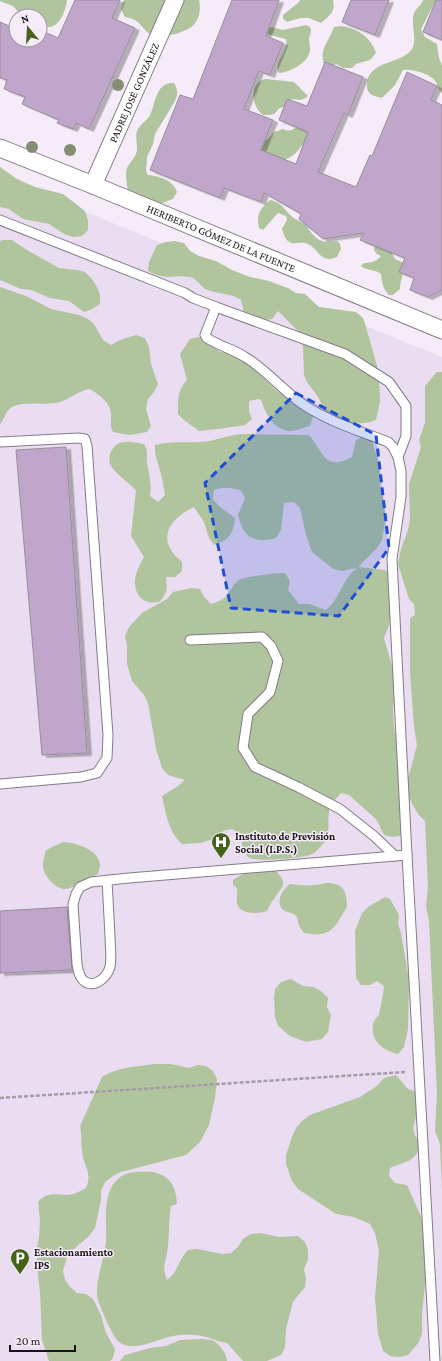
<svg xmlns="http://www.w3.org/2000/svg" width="442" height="1361" viewBox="0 0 442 1361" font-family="'Crimson Pro',serif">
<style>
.built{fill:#ebddf1}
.green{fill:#b0c49d}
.building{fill:#c0a6ca;stroke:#978e9a;filter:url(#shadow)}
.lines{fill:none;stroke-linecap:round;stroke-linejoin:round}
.lane-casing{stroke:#847b87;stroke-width:11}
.street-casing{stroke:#847b87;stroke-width:19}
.path{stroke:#a39ca6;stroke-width:2.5;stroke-dasharray:4 2;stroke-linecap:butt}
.lane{stroke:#fff;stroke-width:9}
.street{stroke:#fff;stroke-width:17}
.tree{fill:#858e72}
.marked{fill:#1d4ed8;fill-opacity:0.2;stroke:#1d4ed8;stroke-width:3;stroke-dasharray:8 5;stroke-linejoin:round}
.labels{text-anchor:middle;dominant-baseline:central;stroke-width:3;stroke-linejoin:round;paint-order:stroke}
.street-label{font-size:11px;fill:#171318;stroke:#f6ecf9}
.poi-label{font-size:11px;font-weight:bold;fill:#171318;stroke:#f6ecf9;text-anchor:start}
</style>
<defs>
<filter id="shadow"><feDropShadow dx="4.5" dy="2.5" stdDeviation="0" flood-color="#0004"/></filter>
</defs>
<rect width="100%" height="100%" fill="#f6ecf9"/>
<path class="built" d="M0 177 442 357V1361H0Z"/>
<g class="green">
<path d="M0 0H67C66 9 61 25 50 27 47 27 43 25 40 25V16H22L13 6 0 1Z"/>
<path d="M124 0H199C201 7 200 17 195 23 190 32 162 39 152 35 140 29 143 20 125 17L121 9Z"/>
<path d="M300 0H333C336 12 329 16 321 23L309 18H300L287 22 283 19V15L298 3Z"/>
<path d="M423 0H436L421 29 425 37 437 44 439 58 442 66V93C438 90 438 86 436 82 431 74 412 69 403 70L395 85 382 98C374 96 367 95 367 86 366 60 403 64 412 49 417 40 412 28 413 18 414 8 420 8 423 0Z"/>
<path d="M306 25 310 27C312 32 310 34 309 39 309 42 310 45 310 49 310 62 291 72 279 73 273 62 289 52 286 39L263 33 267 28 271 27 283 30Z"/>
<path d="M341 26C357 28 371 37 376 53L370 60 356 64 352 68H343L336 64 325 70C319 46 326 48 334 27Z"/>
<path d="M266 79 294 82 308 96C303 101 298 100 292 99L286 106 278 109C275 116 270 115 263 115 261 113 258 111 257 108 251 98 252 81 266 79Z"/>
<path d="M170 83H174C178 90 178 95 175 101L155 134 153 144 147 157 146 171 148 175C159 176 173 180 177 192L173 199 154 206 128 191C127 184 124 172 128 166 131 161 136 157 137 150 138 144 134 135 138 129 141 123 147 121 150 115 156 103 155 86 170 83Z"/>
<path d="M304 112 311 143 302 145C293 159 287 157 275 166L256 145 259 142 268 139 274 132 283 129C295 135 301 122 304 112Z"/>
<path d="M0 167 17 179 35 187 63 194 85 211 88 220V230L82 236 73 237 64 234 49 224 23 219 9 209 0 207Z"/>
<path d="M270 200C284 203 284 211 294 218 298 221 303 222 307 226 308 227 309 230 310 231 318 242 325 243 337 241L340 244 341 249 337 257C320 264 320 250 308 244 298 239 288 252 282 229L287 220 286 216 278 213 263 230 259 228C256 214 260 209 270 200Z"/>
<path d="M3 240H12L27 250 59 268 77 270 85 272 92 279 97 287 100 295V304L92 309 84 312 69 301 50 298 31 290 21 289 0 280V241Z"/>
<path d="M175 241 184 243 190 251 199 256 216 261 232 270 250 277 269 281 288 288 296 293 305 294 319 307 356 312 363 318 366 327 379 373 380 402 376 420C361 426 347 422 331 420L326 413 318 397 307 382 304 375 303 347 297 330 278 311 272 319 253 321 245 317 241 300C229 292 220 295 208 290 201 288 198 279 190 277 173 274 165 281 148 271L149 262 157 245 166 242Z"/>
<path d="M376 241 391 251 395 259 404 263C405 275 400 278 400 289L393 295H389C383 289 382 283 381 274 375 269 367 271 361 266L364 263C371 263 377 261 381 256L377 254 374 250Z"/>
<path d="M0 287 26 296 51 309 79 315 88 319 94 324 103 340 111 345 120 340 136 335 145 338 149 347 151 364 158 384 154 392 148 399 146 409 151 426 147 432 130 435 113 432C110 425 111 423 111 416 112 403 99 395 90 389 77 391 68 401 56 403 43 405 23 401 12 407 5 411 5 419 0 424Z"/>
<path d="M199 337 220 352 238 355 258 373 277 391 313 417 310 426C304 427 297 431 291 431 273 430 266 414 261 400L259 399 249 401V411L252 419 245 425 218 429 199 431 184 420 178 414C178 399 177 391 187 380L180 354 190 339Z"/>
<path d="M437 372H442V1191L440 1144 435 1131 437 1094 429 921 426 907 428 887 425 821 418 814 409 798 408 779 417 745 414 727 410 672V618L415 615 414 604 409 599 398 564 401 549 408 530 410 518 409 484 421 447 419 440 425 423V386Z"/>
<path d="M242 434 309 435C324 452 324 472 352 457L356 440 364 436 372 441 380 467V486L385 505V523L382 540 377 548 358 567 385 570 392 576 394 612 384 638 394 673 396 691 393 709 394 728 398 745V773L405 800 406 828 401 836 392 837 384 835 376 819 349 795 341 793C337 797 333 802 330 808 326 820 332 832 324 843 320 847 316 853 310 855 302 858 257 862 250 858 242 854 242 841 240 834L232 829 223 831 217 838 200 843 182 844C168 831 166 813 162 796L178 786 185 780 168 775 162 768 156 749 148 703 144 695 132 681 127 664V645L125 636 129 627 142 613 167 599 173 592 191 588 200 589 204 597 211 604C217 602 223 600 227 595 231 590 233 584 239 580 246 576 276 573 285 573L290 581 288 590 299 604H309L326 610C341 598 341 580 357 568L342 571 333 569 312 552 306 535 300 508 294 502 284 503 281 530 276 538C254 544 243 537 238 515L245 498 241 491C231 487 224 487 214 490L213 499 219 506 235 518C233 534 230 540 214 545L209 538 204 522 194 507C179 514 160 529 170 548 172 553 178 558 182 562V571L175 577H166C167 589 168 593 159 602 156 602 152 603 149 602 136 600 133 585 136 574 138 568 141 563 144 557L131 536 136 490C130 484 115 473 111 466 109 463 109 458 110 454 117 437 130 442 144 444 149 454 146 453 147 463 149 474 152 484 150 496L158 502 165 495 162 478 155 453V445C171 441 186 443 202 442 215 441 228 435 242 434Z"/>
<path d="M63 842C76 843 98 849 100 864 100 867 99 871 98 874 90 878 73 889 64 889 57 889 46 878 44 871 41 864 45 856 46 850Z"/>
<path d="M253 870 276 871C289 885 282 886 274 899 271 902 269 907 267 911 259 914 239 915 237 903 236 898 238 893 237 888L233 885V880L241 875Z"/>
<path d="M327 883C344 883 347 892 347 907 334 928 332 938 304 933L299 926 297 917 294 914 285 911 281 908C277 898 282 891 290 884 305 886 312 886 327 883Z"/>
<path d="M385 897 390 899 399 915 398 924 401 933 409 980 408 1029 404 1047 398 1054C384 1051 370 1041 373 1025 374 1020 377 1018 379 1014 381 1006 383 995 384 986L377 981 370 985H361L356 978 355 931 362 913 368 907Z"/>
<path d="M291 979 303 986 313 987 321 991 328 998 327 1007 331 1015 328 1032 322 1039 306 1042 290 1036 278 1026 275 1017 274 998 275 989 281 982Z"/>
<path d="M153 1064H171L189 1068 198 1065 206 1066 213 1071 217 1079 215 1098 209 1125 200 1142 186 1155 121 1172 113 1176 105 1182 101 1191V1200L95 1228 89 1236 68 1254 63 1271 65 1280 70 1287 77 1293 86 1294 93 1299 101 1315 106 1333 115 1349 113 1358 110 1361H49L42 1340 40 1293 37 1265V1247L39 1238 40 1220 38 1202C48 1191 55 1195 68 1195 75 1194 81 1191 86 1188 93 1172 83 1166 82 1151 81 1142 82 1135 80 1126L102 1077C117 1067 135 1067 153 1064Z"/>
<path d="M396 1075 408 1089 417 1092 420 1102 413 1128 415 1136 422 1142C415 1163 408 1160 390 1168L389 1176 395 1183 407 1185 422 1219 427 1237 426 1274 422 1315V1333L419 1342 408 1355 400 1357 390 1356 383 1351 378 1334 375 1298 379 1251 375 1233 370 1224 354 1217 336 1214 298 1189 292 1181 286 1164V1155L292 1137 296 1128 302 1121 310 1115 360 1097 377 1086 384 1078Z"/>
<path d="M153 1172C171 1176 176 1187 177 1204L171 1206C168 1221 170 1237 167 1253 165 1266 162 1266 167 1280 179 1271 178 1260 188 1250L197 1249 223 1254 231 1253 238 1247 243 1239 251 1234 260 1233 279 1237 298 1236 305 1242 308 1250V1260L304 1269 306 1278 305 1287 293 1302 286 1329 285 1347 281 1355 267 1361H243L227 1343C219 1342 217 1340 210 1338 202 1335 188 1334 180 1335 161 1336 136 1354 119 1342 113 1338 98 1303 97 1296 96 1278 104 1260 106 1242 107 1227 104 1211 108 1197 109 1191 112 1185 116 1181 125 1170 140 1172 153 1172Z"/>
<path d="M202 1339C205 1340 210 1339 212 1340 219 1343 227 1354 227 1361H120L125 1355 150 1348 166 1346 180 1340Z"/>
</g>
<g class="building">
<path d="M75 0H120L112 18 135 28 89 129 76 123 73 129 57 123 59 120 22 104 25 97 4 89 7 80 0 78V22L16 29V40H40V30L58 38Z"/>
<path d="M232 0H279L266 36 283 43 270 75 259 71 244 109 273 120 261 150 296 164 308 132 279 120 287 99 307 106 325 62 363 77 348 115 344 113 318 172 356 187 370 155 372 156 407 72 437 86 431 100 442 105V290L428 297 410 290 414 278 399 272 405 258 360 240 364 233 323 239 299 219 301 214 264 193 261 202 224 188 220 198 150 170 180 95 193 99Z"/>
<path d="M351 0H389L375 35 342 22Z"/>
<path d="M436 0H442V40L423 32Z"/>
<path d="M66 447 87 753 42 755 16 450Z"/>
<path d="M67 907 72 970 0 973V911Z"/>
</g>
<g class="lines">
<defs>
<g id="lane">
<path d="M0 220 185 293 193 298 216 307 205 335 207 338C219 346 233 349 245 357 267 370 283 391 304 405 330 422 360 431 388 442L393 447 398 457 401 471V497L392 559 407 855"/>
<path d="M216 307 345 354 389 382 406 406V436L398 457"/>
<path d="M0 442 78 438 85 439 87 446 108 735 107 758 97 773 81 777 0 784"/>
<path d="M190 640 262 637 271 646 278 661 270 692 248 714 243 748 255 767 298 787 340 809 374 836 395 856"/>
<path d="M107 880C108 899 109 917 110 936 110 946 112 957 110 967 107 977 95 989 84 981 79 977 78 970 77 964L73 904 76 894 80 887 91 882 129 878 407 855 435 1361"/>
</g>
<g id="street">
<path id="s1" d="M0 148 93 185 442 330"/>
<path id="s2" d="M93 185 175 0"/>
</g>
</defs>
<use href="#lane" class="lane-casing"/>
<use href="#street" class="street-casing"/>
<path class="path" d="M0 1098 405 1072"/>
<use href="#lane" class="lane"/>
<use href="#street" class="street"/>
</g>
<g class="tree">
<circle cx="118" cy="85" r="6"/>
<circle cx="32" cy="147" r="6"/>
<circle cx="70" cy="150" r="6"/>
</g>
<path class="marked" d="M296 393 376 435 389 548 339 616 231 608 205 483Z"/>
<defs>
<symbol id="hospital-pin" viewBox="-11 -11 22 30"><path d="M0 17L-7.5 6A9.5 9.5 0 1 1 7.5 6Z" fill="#436318" stroke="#f6ecf9"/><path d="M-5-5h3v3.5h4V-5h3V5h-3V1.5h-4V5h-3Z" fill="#fff"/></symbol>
<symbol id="parking-pin" viewBox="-11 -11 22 30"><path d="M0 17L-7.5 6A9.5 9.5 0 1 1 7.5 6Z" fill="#436318" stroke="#f6ecf9"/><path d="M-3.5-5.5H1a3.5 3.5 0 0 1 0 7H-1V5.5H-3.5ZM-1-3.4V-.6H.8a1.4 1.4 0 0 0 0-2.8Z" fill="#fff"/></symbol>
</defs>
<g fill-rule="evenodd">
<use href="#hospital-pin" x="210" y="831" width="22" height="30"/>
<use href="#parking-pin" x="9" y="1247" width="22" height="30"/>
</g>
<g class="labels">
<g class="street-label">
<text stroke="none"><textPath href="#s2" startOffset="101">PADRE JOSÉ GONZÁLEZ</textPath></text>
<text stroke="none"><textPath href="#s1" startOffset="239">HERIBERTO GÓMEZ DE LA FUENTE</textPath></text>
</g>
<g class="poi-label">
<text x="235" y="836">Instituto de Previsión<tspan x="235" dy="13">Social (I.P.S.)</tspan></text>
<text x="34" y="1252">Estacionamiento<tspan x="34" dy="13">IPS</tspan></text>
</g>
</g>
<g transform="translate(28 28) rotate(342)"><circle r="19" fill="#f6ecf9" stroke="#9d959f"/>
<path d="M0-3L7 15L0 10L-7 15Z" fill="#436318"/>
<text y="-6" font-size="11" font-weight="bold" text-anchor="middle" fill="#171318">N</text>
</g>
<path d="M10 1345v6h65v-6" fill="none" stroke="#171318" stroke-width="2"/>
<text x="16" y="1345" font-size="12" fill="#171318" stroke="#f6ecf9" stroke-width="3" paint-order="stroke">20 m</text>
</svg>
